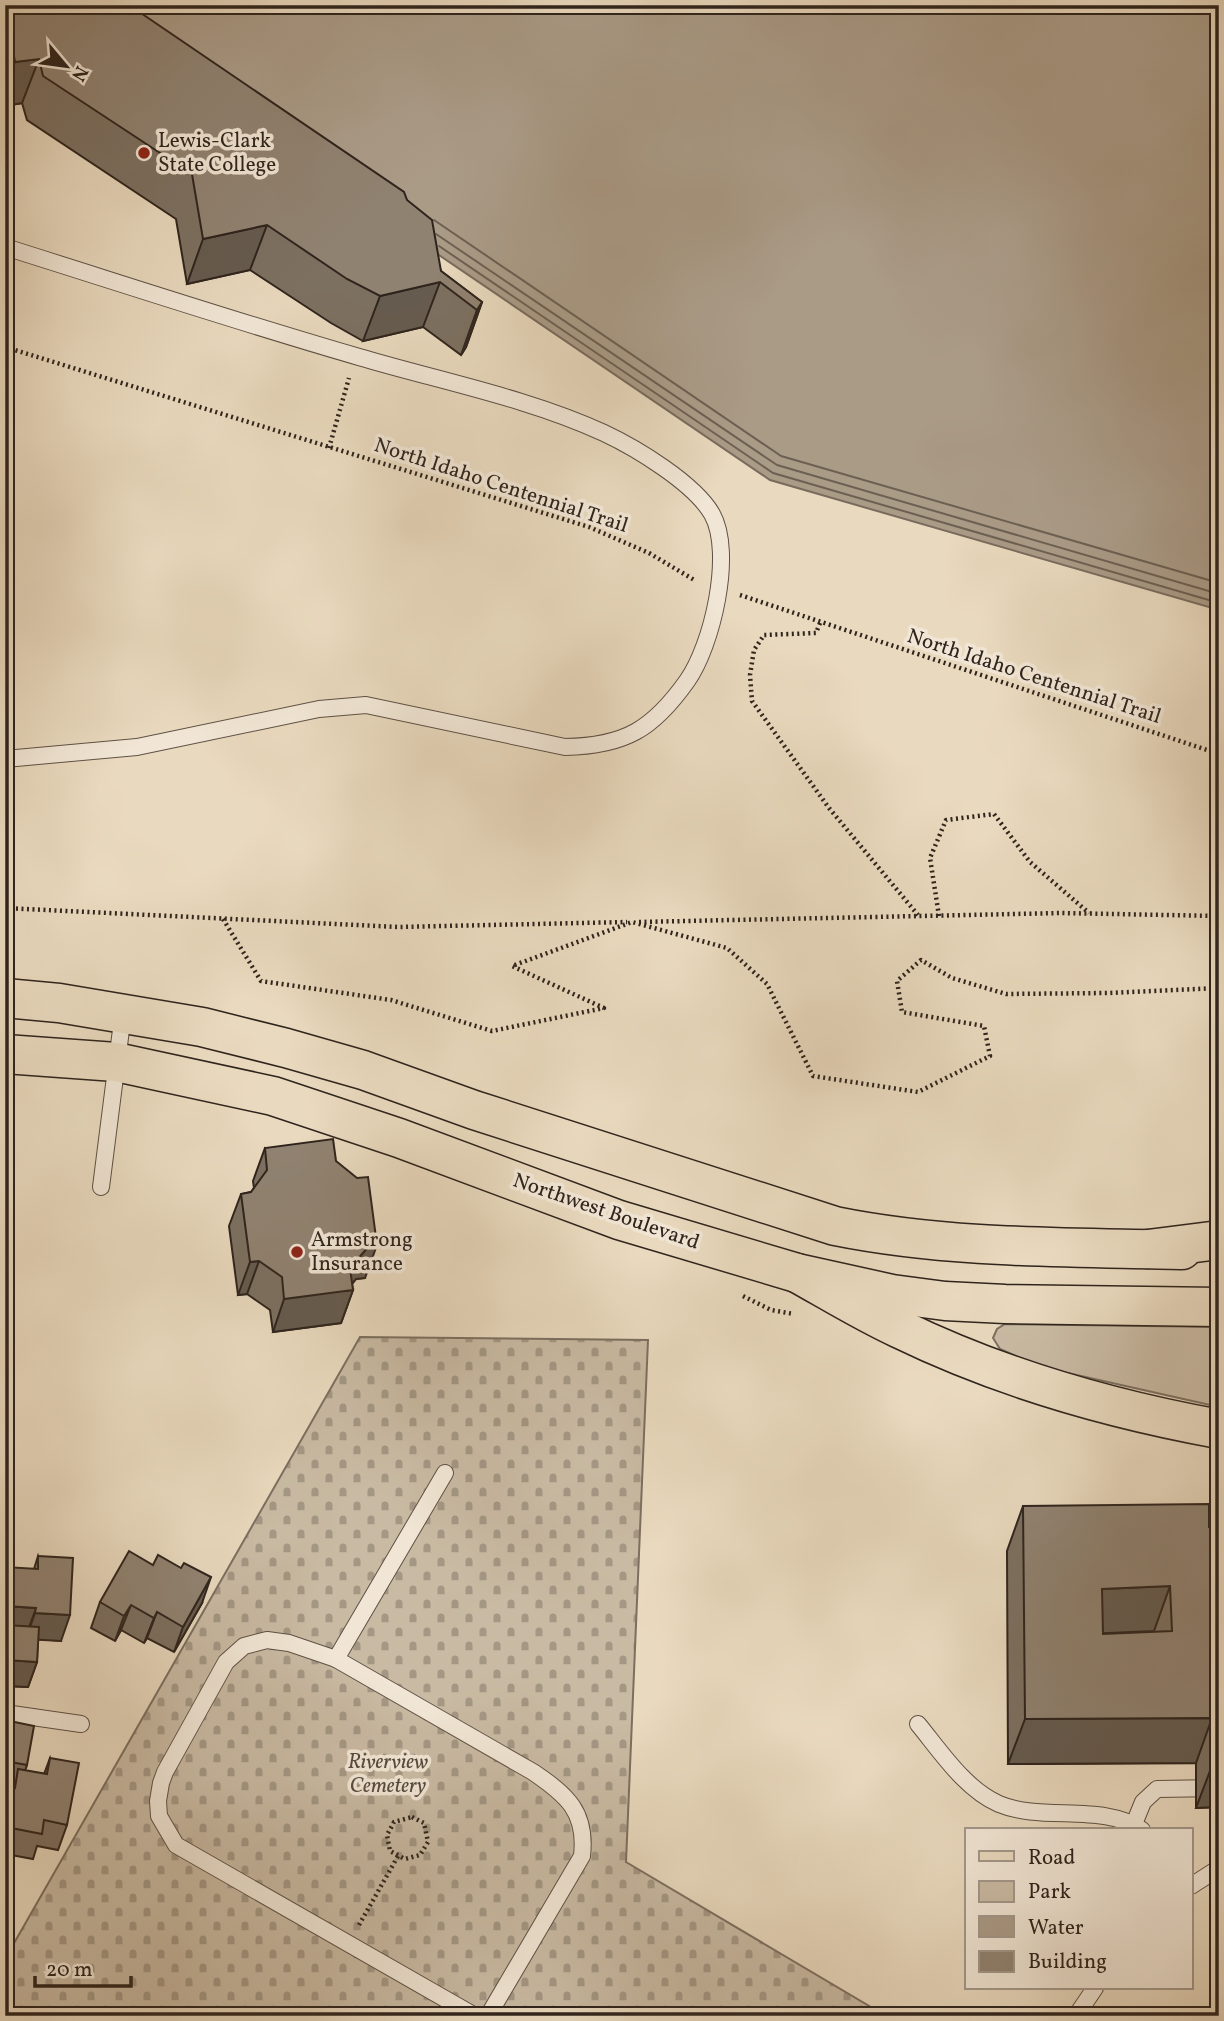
<svg xmlns="http://www.w3.org/2000/svg" width="1224" height="2021" viewBox="0 0 1224 2021" font-family="Vollkorn,serif">
<style>
.green{fill:#c9baa3;stroke:#7c6f60;stroke-width:2}
.cemetery{fill:url(#cemetery-stones);stroke:#7c6f60;stroke-width:2}
.water{fill:#aa9b87;stroke:#796b5d;stroke-width:2}
.lines{fill:none;stroke-linecap:round;stroke-linejoin:round}
.shore{stroke:#6c6052;stroke-width:2}
.lane-casing{stroke:#5e5145;stroke-width:18}
.primary-casing{stroke:#2f241d;stroke-width:41}
.highway-casing{stroke:#2f241d;stroke-width:41}
.path{stroke:#2f241d;stroke-width:4.5;stroke-dasharray:2 3.5;stroke-linecap:butt}
.lane{stroke:#f1e6d5;stroke-width:16}
.primary{stroke:#e9d9be;stroke-width:38}
.highway{stroke:#e9d9be;stroke-width:38}
.wall{fill:#7c7061;stroke:#2f241d;stroke-width:2;fill-rule:evenodd}
.shaded-wall{fill:#655b4f;stroke:#2f241d;stroke-width:2}
.building{fill:#908271;stroke:#2f241d;stroke-width:2;fill-rule:evenodd}
.poi-dot{fill:#8f2418;stroke:#f1e6d5;stroke-width:2.5}
.labels{text-anchor:middle;dominant-baseline:central;stroke-width:7;stroke-linejoin:round;paint-order:stroke}
.poi-label{font-size:21px;fill:#2f241d;stroke:#f1e6d5;text-anchor:start}
.street-label{font-size:21px;fill:#2f241d;stroke:#f1e6d5}
.park-label{font-size:21px;font-style:italic;fill:#564a3e;stroke:#f1e6d5}
</style>
<defs>
<pattern id="cemetery-stones" width="16" height="16" patternUnits="userSpaceOnUse" patternTransform="scale(1.75)"><rect width="16" height="16" fill="#c9baa3"/><path d="M2 7V4a2 2 0 0 1 4 0v3zM10 15v-3a2 2 0 0 1 4 0v3z" fill="#a49784"/></pattern>
</defs>
<rect width="100%" height="100%" fill="#e9d9be"/>
<filter id="stains"><feTurbulence type="fractalNoise" baseFrequency=".00286" numOctaves="4"/><feColorMatrix values="0 0 0 0 .2 0 0 0 0 .09 0 0 0 0 .02 0 0 0 .5 -.17"/></filter>
<radialGradient id="worn" r=".72"><stop offset=".6" stop-color="#630" stop-opacity="0"/><stop offset="1" stop-color="#630" stop-opacity=".3"/></radialGradient>
<path class="green" d="M1005 1324 1219 1327V1407L1041 1367 1000 1349 993 1338 997 1329Z"/>
<path class="cemetery" d="M360 1337 648 1340 626 1862 886 2016H5V1959Z"/>
<path class="water" d="M71 5H1219V610L770 480Z"/>
<g class="lines">
<g class="shore">
<path d="M434 220 781 456 1219 583"/>
<path d="M436 234 777 465 1219 594"/>
<path d="M439 246 773 473 1219 603"/>
</g>
<defs>
<g id="lane">
<path d="M5 247C123 284 241 323 359 357 440 381 528 398 604 433 636 448 694 483 712 514 734 553 712 646 687 681 653 729 625 746 565 747L366 705 319 709 137 747 5 759"/>
<path d="M101 1187 123 1014"/>
<path d="M445 1473 336 1659 533 1772C567 1795 587 1812 582 1856L488 2016"/>
<path d="M336 1659 289 1643 267 1640 244 1646 226 1662 165 1772 161 1783 158 1801 159 1816 176 1845 475 2016"/>
<path d="M5 1713 81 1724"/>
<path d="M918 1724C941 1752 965 1789 999 1804 1042 1822 1105 1803 1142 1830"/>
<path d="M1134 1824 1143 1802 1157 1789 1219 1788"/>
<path d="M1191 1886 1219 1868"/>
<path d="M1076 2016 1095 1988"/>
</g>
<g id="primary">
<path d="M5 998 59 1003 202 1027 286 1048 363 1070 474 1110 835 1226C949 1249 1066 1247 1182 1250"/>
<path d="M5 1054 116 1062 273 1096 399 1138 619 1220 797 1273 892 1294 945 1301 1005 1304 1219 1307"/>
</g>
<g id="highway">
<path d="M1148 1249 1219 1240"/>
<path d="M797 1273C831 1292 865 1313 900 1329 1001 1378 1109 1409 1219 1429"/>
</g>
</defs>
<use href="#lane" class="lane-casing"/>
<use href="#primary" class="primary-casing"/>
<use href="#highway" class="highway-casing"/>
<g class="path">
<path d="M5 347 589 527 649 553 696 581"/>
<path d="M329 448 349 378"/>
<path d="M740 595 1219 754"/>
<path d="M820 623 816 633 764 635 754 650 750 675 752 701 829 808 918 915"/>
<path d="M5 908 398 927 627 922"/>
<path d="M939 916 930 858 946 820 994 814 1030 862 1089 913"/>
<path d="M223 919 261 981 391 1000 492 1031 604 1008 512 966 632 922 727 948 767 984 813 1076 918 1092 990 1056 984 1026 902 1012 897 981 921 960 952 978 1006 994 1108 993 1219 988"/>
<path d="M639 922 1061 913 1219 916"/>
<path d="M743 1296 771 1310 794 1314"/>
<path d="M412 1817 424 1823 428 1842 420 1855 405 1859 390 1851 387 1835 394 1822Z"/>
<path d="M359 1925 398 1856"/>
</g>
<use href="#lane" class="lane"/>
<use href="#primary" class="primary"/>
<use href="#highway" class="highway"/>
</g>
<g class="wall">
<path d="M5 5 407 200 441 271 482 302 466 347 461 355 423 327 363 341 331 323 250 270 187 284 176 219 27 120 22 103 5 106Z"/>
<path d="M265 1148 336 1161 365 1278 356 1279 352 1284 353 1290 341 1323 273 1332 270 1310 247 1294 238 1295 229 1226 241 1194 251 1192 254 1188 253 1181Z"/>
<path d="M1023 1506 1209 1527 1219 1807 1196 1808V1763L1008 1764 1007 1551ZM1154 1631V1632L1103 1634V1633Z"/>
<path d="M38 1556 61 1641 38 1639 37 1662 28 1687 5 1686 34 1569Z"/>
<path d="M100 1602 202 1603 174 1652 147 1638 144 1643 121 1630 115 1641 91 1628Z"/>
<path d="M5 1720 27 1765 25 1771 44 1774 50 1758 67 1825 58 1850 37 1846 33 1859 6 1854 5 1856V1786L11 1787 14 1781 5 1779Z"/>
</g>
<g class="shaded-wall">
<path d="M5 32 10 33 5 47Z"/>
<path d="M39 59 22 103 5 106V90L15 62Z"/>
<path d="M267 225 250 270 187 284 203 239Z"/>
<path d="M440 282 423 327 363 341 380 296Z"/>
<path d="M482 302 466 347 461 355 477 310Z"/>
<path d="M377 1245 365 1278 356 1279 346 1291 353 1290 341 1323 273 1332 284 1299 350 1268 368 1247Z"/>
<path d="M259 1261 247 1294 238 1295 250 1262Z"/>
<path d="M211 1577 202 1603 174 1652 183 1627Z"/>
<path d="M1170 1586 1154 1631 1086 1634 1102 1589Z"/>
<path d="M131 1605 121 1630 115 1641 124 1616Z"/>
<path d="M5 1606 36 1608 27 1633 5 1632Z"/>
<path d="M157 1612 147 1638 144 1643 154 1618Z"/>
<path d="M35 1613 70 1615 61 1641 26 1639Z"/>
<path d="M6 1660 37 1662 28 1687 5 1686Z"/>
<path d="M1212 1718 1196 1763 1008 1764 1025 1719Z"/>
<path d="M1213 1763H1219V1807L1196 1808Z"/>
</g>
<g class="building">
<path d="M5 5H129L404 192 407 200 432 220 441 271 482 302 477 310 440 282 380 296 347 279 267 225 203 239 192 174 43 76 39 59 15 62 10 33 5 32Z"/>
<path d="M333 1139 336 1161 357 1178 368 1177 377 1245 368 1247 350 1268 353 1290 284 1299 282 1277 259 1261 250 1262 241 1194 251 1192 267 1170 265 1148Z"/>
<path d="M1209 1504V1527H1219V1763H1213L1212 1718 1025 1719 1023 1506ZM1170 1586 1172 1631 1103 1634 1102 1589Z"/>
<path d="M129 1551 153 1565 158 1555 181 1568 184 1563 211 1577 183 1627 157 1612 154 1618 131 1605 124 1616 100 1602Z"/>
<path d="M38 1556 73 1558 70 1615 35 1613 36 1608 5 1606V1567L38 1569Z"/>
<path d="M5 1625 39 1627 37 1662 6 1660 5 1664Z"/>
<path d="M5 1720 34 1726 27 1765 5 1761Z"/>
<path d="M50 1758 79 1763 67 1825 44 1820 42 1834 11 1828 5 1854V1786L15 1788 18 1769 47 1774Z"/>
</g>
<g class="poi-dot">
<circle cx="144" cy="153" r="7"/>
<circle cx="297" cy="1252" r="7"/>
</g>
<g class="labels">
<g class="poi-label">
<text x="158" y="141">Lewis-Clark<tspan x="158" dy="24">State College</tspan></text>
<text x="311" y="1240">Armstrong<tspan x="311" dy="24">Insurance</tspan></text>
</g>
<g class="street-label">
<text transform="translate(501 486) rotate(18)">North Idaho Centennial Trail</text>
<text transform="translate(1034 677) rotate(18)">North Idaho Centennial Trail</text>
<text transform="translate(606 1212) rotate(19)">Northwest Boulevard</text>
</g>
<g class="park-label">
<text x="388" y="1762">Riverview<tspan x="388" dy="24">Cemetery</tspan></text>
</g>
</g>
<rect width="1224" height="2021" fill="none" stroke="#e9d9be" stroke-width="28"/>
<rect x="7" y="7" width="1210" height="2007" fill="none" stroke="#2f241d" stroke-width="3.5"/>
<rect x="14" y="14" width="1196" height="1993" fill="none" stroke="#2f241d" stroke-width="2"/>
<rect x="965" y="1828" width="228" height="161" fill="#f1e6d5" stroke="#a3988b" stroke-width="2"/>
<rect x="979" y="1851" width="35" height="10" fill="#e9d9be" stroke="#a3988b" stroke-width="2"/>
<text x="1028" y="1864" font-size="21" fill="#2f241d">Road</text>
<rect x="979" y="1881" width="35" height="21" fill="#c9baa3" stroke="#a3988b" stroke-width="2"/>
<text x="1028" y="1898" font-size="21" fill="#2f241d">Park</text>
<rect x="979" y="1916" width="35" height="21" fill="#aa9b87" stroke="#a3988b" stroke-width="2"/>
<text x="1028" y="1934" font-size="21" fill="#2f241d">Water</text>
<rect x="979" y="1951" width="35" height="21" fill="#908271" stroke="#a3988b" stroke-width="2"/>
<text x="1028" y="1968" font-size="21" fill="#2f241d">Building</text>
<g transform="translate(66 66) rotate(119)" stroke="#f1e6d5" stroke-width="5" paint-order="stroke">
<path d="M0-5L12 26L0 18L-12 26Z" fill="#2f241d"/>
<text y="-10" font-size="19" font-weight="bold" text-anchor="middle" fill="#2f241d">N</text>
</g>
<path d="M35 1976v10h96v-10" fill="none" stroke="#2f241d" stroke-width="3.5"/>
<text x="46" y="1976" font-size="21" fill="#2f241d" stroke="#f1e6d5" stroke-width="5" paint-order="stroke">20 m</text>
<rect width="100%" height="100%" filter="url(#stains)"/>
<rect width="100%" height="100%" fill="url(#worn)"/>
</svg>
